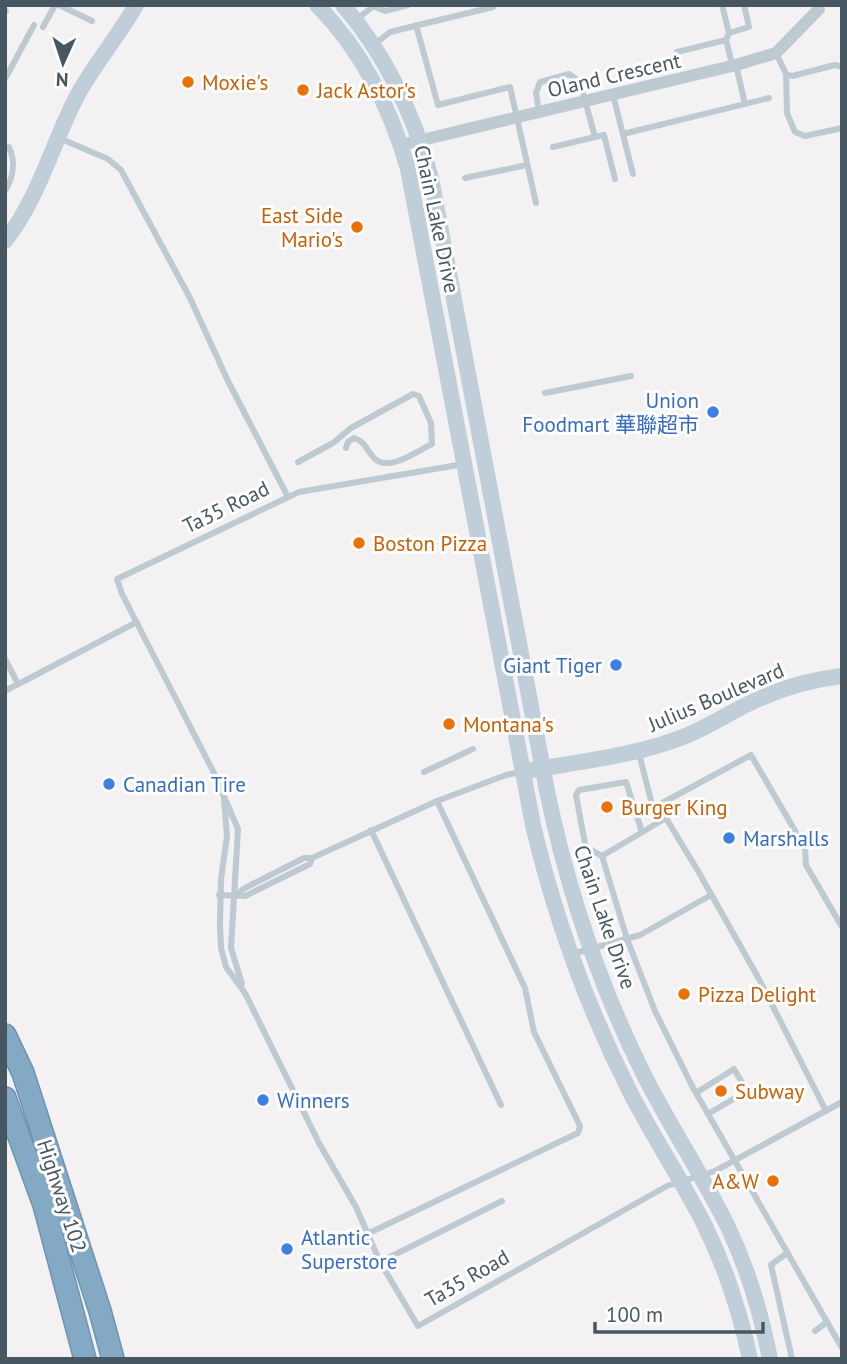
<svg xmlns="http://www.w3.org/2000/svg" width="847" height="1364" viewBox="0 0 847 1364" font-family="'PT Sans','Noto Sans SC',sans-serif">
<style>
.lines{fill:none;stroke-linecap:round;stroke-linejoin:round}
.highway-casing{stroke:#6f94b0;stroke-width:24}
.lane{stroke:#bdcad2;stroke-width:6}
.street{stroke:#bdcad2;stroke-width:12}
.secondary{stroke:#c0ced9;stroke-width:16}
.highway{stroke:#84a9c4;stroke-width:21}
.food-dot{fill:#e8710a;stroke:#fff;stroke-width:2.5}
.shop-dot{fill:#3f7fe0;stroke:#fff;stroke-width:2.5}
.labels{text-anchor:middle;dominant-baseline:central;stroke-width:6;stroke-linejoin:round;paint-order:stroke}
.street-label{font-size:21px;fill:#465761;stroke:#fff}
.food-label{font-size:21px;fill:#c56008;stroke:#fff;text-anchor:start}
.shop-label{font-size:21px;fill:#366cbe;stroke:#fff;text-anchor:start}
</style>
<rect width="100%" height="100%" fill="#f3f1f1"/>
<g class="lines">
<defs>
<g id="highway">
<path d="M5 1035 23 1073 100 1311 113 1359"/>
<path d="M5 1098 44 1205 85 1359"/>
</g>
</defs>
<use href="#highway" class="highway-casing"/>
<g class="lane">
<path d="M59 5 92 21"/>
<path d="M722 5 729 33"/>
<path d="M375 7 385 11 408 5"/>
<path d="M5 11H6"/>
<path d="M357 19 375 5"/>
<path d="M416 25 438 105 510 87 536 203"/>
<path d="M43 27 55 5"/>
<path d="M726 40 731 60 736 65 745 104"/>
<path d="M375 44 390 32 493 7"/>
<path d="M677 52 726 40 729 33 749 27 744 5"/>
<path d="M776 53 786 74 787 113 795 132 805 136 842 128"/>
<path d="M786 74 792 76 835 65 842 67"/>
<path d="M5 79 34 25"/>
<path d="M613 95 633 174"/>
<path d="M539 112 536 93 540 82 569 74 580 82 595 137 553 147"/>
<path d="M623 134 769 98"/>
<path d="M595 137 604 135 615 179"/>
<path d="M59 138 108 159 121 170 190 298 228 381 288 497"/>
<path d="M465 178 527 165"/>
<path d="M5 191C13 178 16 162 9 147"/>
<path d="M545 393 631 376"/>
<path d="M298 462 333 443 351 428 413 394 419 396 431 423 432 444C417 451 388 473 374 458 366 450 366 442 354 438L348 442 346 448"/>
<path d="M5 659 18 684"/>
<path d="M5 691 137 622"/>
<path d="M639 754 653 808 666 818 698 871 759 979 826 1111"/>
<path d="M424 772 473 749"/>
<path d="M224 799 227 836 221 879 220 924 221 948 226 967 245 993 319 1143 356 1207 380 1262 418 1326 667 1186 715 1171 842 1102"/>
<path d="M653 808 751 755 805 848 806 865 842 927"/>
<path d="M666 818 602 856 627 939 655 1011 692 1086 842 1348"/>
<path d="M371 830 501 1105"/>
<path d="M602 856 586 847 585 844 576 795 579 790 626 782 642 832"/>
<path d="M238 894 243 889 304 858H312L437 801 506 775 521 772"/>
<path d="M219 895 245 896 310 864 312 858"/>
<path d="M572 954 640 935 711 895"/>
<path d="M242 984 231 948 238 829 214 773 122 594 117 579 299 492 464 464"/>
<path d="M696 1093 734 1069 747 1091 708 1114"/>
<path d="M367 1234 578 1133 580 1126 534 1032 525 988 437 801"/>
<path d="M787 1253 771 1265 792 1359"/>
<path d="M380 1262 502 1201"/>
<path d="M815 1331 827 1322"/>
</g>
<path class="street" d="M401 145 736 65 776 53 819 9"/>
<g class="secondary">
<path d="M317 5C362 51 391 109 408 169L533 825C555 919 587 1007 631 1094 654 1138 681 1179 704 1224 725 1266 740 1312 750 1359"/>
<path d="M343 5C386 55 414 115 431 178L547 791C568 892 599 985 645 1077 671 1128 703 1176 728 1227 748 1269 761 1313 770 1359"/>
<path d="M5 241C39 198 52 144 77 96 94 64 118 37 136 5"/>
<path d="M532 770C583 761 634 756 683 737 704 729 721 718 740 708 772 691 807 680 842 676"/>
</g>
<use href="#highway" class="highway"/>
</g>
<g class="food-dot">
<circle cx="188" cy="82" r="7"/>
<circle cx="303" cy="90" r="7"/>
<circle cx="357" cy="227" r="7"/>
<circle cx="359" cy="543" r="7"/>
<circle cx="449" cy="724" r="7"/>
<circle cx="607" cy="807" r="7"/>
<circle cx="684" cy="994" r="7"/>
<circle cx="721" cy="1091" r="7"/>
<circle cx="773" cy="1181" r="7"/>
</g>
<g class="shop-dot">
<circle cx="713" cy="412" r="7"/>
<circle cx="616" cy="665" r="7"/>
<circle cx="109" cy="784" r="7"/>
<circle cx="729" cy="838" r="7"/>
<circle cx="263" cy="1100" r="7"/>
<circle cx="287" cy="1249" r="7"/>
</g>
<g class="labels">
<g class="street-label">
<text transform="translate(614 75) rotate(-13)">Oland Crescent</text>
<text transform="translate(437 219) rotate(78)">Chain Lake Drive</text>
<text transform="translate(226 507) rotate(-26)">Ta35 Road</text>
<text transform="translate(716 697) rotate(-23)">Julius Boulevard</text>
<text transform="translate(605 917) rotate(71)">Chain Lake Drive</text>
<text transform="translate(62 1196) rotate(72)">Highway 102</text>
<text transform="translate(467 1278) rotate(-30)">Ta35 Road</text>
</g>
<g class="food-label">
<text x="202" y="82">Moxie's</text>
<text x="317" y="90">Jack Astor's</text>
<text x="343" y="215" text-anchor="end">East Side<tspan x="343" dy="24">Mario's</tspan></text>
<text x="373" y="543">Boston Pizza</text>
<text x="463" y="724">Montana's</text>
<text x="621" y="807">Burger King</text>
<text x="698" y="994">Pizza Delight</text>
<text x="735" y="1091">Subway</text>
<text x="759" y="1181" text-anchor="end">A&amp;W</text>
</g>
<g class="shop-label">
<text x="699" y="400" text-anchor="end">Union<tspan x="699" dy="24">Foodmart 華聯超市</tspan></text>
<text x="602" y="665" text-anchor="end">Giant Tiger</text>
<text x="123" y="784">Canadian Tire</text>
<text x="743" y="838">Marshalls</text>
<text x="277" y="1100">Winners</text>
<text x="301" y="1237">Atlantic<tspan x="301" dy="24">Superstore</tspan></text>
</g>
</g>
<rect width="847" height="1364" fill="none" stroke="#465761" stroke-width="14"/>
<g transform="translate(63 63) rotate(183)" stroke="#ffffff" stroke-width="5" paint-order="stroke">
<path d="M0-5L12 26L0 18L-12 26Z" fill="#465761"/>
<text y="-10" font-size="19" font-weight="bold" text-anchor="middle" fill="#465761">N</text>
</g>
<path d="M595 1322v10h168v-10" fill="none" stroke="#465761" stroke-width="3.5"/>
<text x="606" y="1322" font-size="21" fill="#465761" stroke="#ffffff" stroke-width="5" paint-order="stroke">100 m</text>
</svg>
